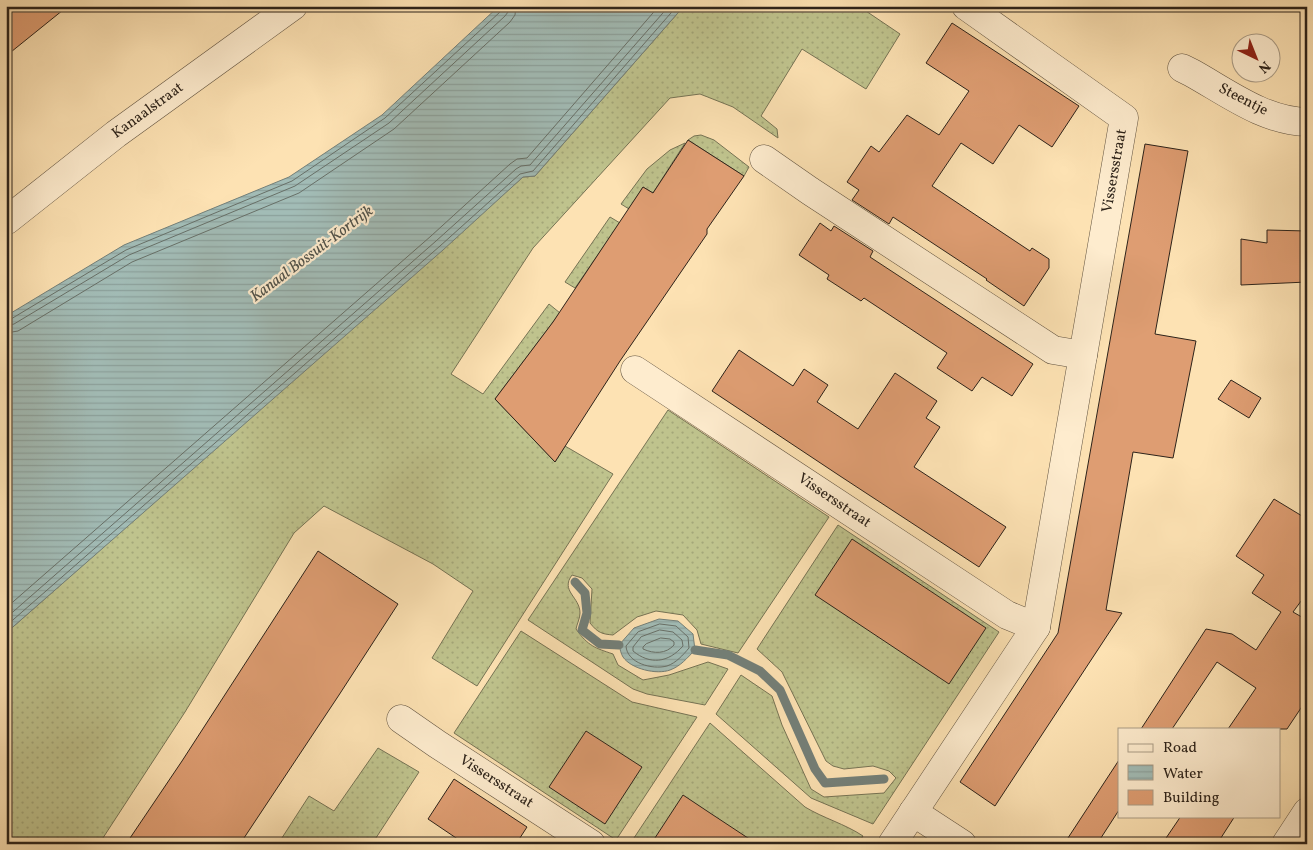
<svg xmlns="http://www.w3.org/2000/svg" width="1313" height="850" viewBox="0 0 1313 850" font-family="Vollkorn,serif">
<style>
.grass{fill:url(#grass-dots);stroke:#767354}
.water{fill:url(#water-rules);stroke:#737f78}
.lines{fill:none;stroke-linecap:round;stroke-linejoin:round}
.shore{stroke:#687068;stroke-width:1}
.stream{stroke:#737f78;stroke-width:9}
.building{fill:#de9d72;stroke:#2d231a}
.minor-casing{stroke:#615340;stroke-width:29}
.minor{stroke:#feecce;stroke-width:28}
.labels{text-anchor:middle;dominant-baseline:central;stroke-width:4.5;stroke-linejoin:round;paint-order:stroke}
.street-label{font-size:15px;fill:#2d231a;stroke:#feecce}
.water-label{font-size:16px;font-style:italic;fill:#505149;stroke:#feecce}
</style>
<defs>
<pattern id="grass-dots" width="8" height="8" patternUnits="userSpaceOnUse" patternTransform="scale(1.25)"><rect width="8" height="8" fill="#bfc38d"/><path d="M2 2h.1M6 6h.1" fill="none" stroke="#a4a779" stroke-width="1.8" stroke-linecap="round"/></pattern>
<pattern id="water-rules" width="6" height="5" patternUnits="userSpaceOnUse" patternTransform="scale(1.25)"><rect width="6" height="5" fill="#a2bcb6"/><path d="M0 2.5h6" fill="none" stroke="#8ca19c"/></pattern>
</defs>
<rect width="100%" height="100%" fill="#fde2b3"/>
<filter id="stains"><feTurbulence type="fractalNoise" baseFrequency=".004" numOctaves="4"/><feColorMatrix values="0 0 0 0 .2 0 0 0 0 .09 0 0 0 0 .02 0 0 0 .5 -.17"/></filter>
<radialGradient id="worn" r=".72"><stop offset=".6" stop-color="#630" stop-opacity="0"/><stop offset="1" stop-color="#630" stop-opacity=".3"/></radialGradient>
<g class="grass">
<path d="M684 6H860V7L900 34 866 89 802 49 761 116 777 129 778 138 733 107 700 94 670 98 533 248 451 374 483 394 549 304 560 313 495 399 555 462 565 446 613 474 477 686 432 658 473 591 433 564 324 506 294 533 185 712 99 844H6V633L523 177 535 176Z"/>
<path d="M701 135 714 140 749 167 744 176 688 140 694 136Z"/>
<path d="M685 143 653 193 643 187 629 209 621 204 647 169 670 150Z"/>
<path d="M610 217 620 223 575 288 565 282Z"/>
<path d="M668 410 829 517 738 653 701 644 697 630 683 615 656 611 637 617 613 635C602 634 598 633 590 623L592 589 582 578 572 575C560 591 580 597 580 613 580 618 577 624 576 629 588 646 595 648 613 654L618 665 643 680 669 675 708 662 728 669 705 705 647 694 633 689 528 620Z"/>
<path d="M838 525 999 632 873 824 811 798 716 714 741 675 772 696 782 725 811 789 824 797 884 793 896 778 889 771 873 766 844 769 833 766 826 761 782 672 757 649Z"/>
<path d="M521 631 632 702 697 717 616 840 454 733Z"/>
<path d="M710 723 805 807C823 818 845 824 863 836L858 844H630Z"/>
<path d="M378 748 419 772 372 844H278L309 796 334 811Z"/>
</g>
<g class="water">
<path d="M499 6H684L535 176 523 177 443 250 6 633V316L124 245 289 177 382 115Z"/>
<path d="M659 619 678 621 693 634 695 650C687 658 681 666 670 670 657 675 631 669 623 657 621 654 620 649 619 645L634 628Z"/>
</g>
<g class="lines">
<g class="shore">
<path d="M6 320 11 319 126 250 292 181 385 118 500 12 502 6"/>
<path d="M6 326 14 324 129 255 295 186 389 123 505 16 508 12 509 6"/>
<path d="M6 333 18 331 132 262 299 193 394 129 510 22 515 15 516 6"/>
<path d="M6 608 431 236 510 164 517 159 527 158 659 6"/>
<path d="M6 618 436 241 516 169 521 166 530 165 669 6"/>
<path d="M660 624 676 626 688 637 689 648C683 655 676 663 667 666 652 670 627 663 626 646L638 632Z"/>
<path d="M6 626 440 246 520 174 533 171 677 6"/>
<path d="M660 630 673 632 682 640 683 646C668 663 650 665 633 651V647L641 637Z"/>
<path d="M661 638 670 639 674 642V645C666 654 654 654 643 649V647L646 644Z"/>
</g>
<g class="stream">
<path d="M575 582 585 593 587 613 582 630 600 644 619 645"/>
<path d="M695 650 728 655 760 671 780 690 815 769 825 783 884 779"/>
</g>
</g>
<g class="building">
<path d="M6 6H68L6 56Z"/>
<path d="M952 23 1079 106 1052 147 1019 125 993 164 961 143 932 186 1030 251 1032 248 1049 259V268L1024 306 986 280 987 279 893 217 889 224 852 200 859 190 847 182 871 146 879 152 907 115 939 135 969 91 926 63Z"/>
<path d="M688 140 744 176 707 229V234L620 361 555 462 495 399 553 322 643 187 653 193Z"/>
<path d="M1145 144 1188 151 1155 334 1196 341 1173 458 1133 452 1106 610 1122 613 995 806 960 782 1058 633Z"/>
<path d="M820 223 831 231 834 226 873 251 870 257 1033 364 1012 396 982 377 972 391 937 368 947 353 864 298 861 301 827 279 829 275 799 255Z"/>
<path d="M1267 230 1307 231V282L1241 285V239L1267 243Z"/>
<path d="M739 350 793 386 804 369 828 385 817 402 858 429 895 373 937 401 926 418 940 427 914 467 1006 527 979 567 840 476 712 391Z"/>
<path d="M1231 380 1261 398 1249 418 1218 399Z"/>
<path d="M1274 499 1307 519V593L1293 612 1307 620V699L1287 729H1228L1256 688 1217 662 1172 729H1141L1206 629 1232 634 1256 650 1281 612 1252 593 1264 575 1236 556Z"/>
<path d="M852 539 986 628 949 684 815 595Z"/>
<path d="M318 551 398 604 339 695 240 844H126L182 761Z"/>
<path d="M586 731 642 767 605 824 549 787Z"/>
<path d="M1119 760V810L1097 844H1064Z"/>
<path d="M454 779 527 827 516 844H465L428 819Z"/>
<path d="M683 795 710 813 757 844H651Z"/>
<path d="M1181 816H1235L1217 844H1162Z"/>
</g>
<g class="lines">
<defs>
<g id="minor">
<path d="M1182 68 1192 73C1228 93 1264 121 1307 122"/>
<path d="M764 159 810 191 1053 350 1083 355"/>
<path d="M6 221 116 134 293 6"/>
<path d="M635 370 1007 615 1036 627"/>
<path d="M401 719 437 744 591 844"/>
<path d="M913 812 962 844"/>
<path d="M892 844 1036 627 1124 118 966 6"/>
<path d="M1286 844 1307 812"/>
</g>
</defs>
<use href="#minor" class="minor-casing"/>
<use href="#minor" class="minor"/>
</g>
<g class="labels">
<g class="street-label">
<text transform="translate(1243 100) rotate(27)">Steentje</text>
<text transform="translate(148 111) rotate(-36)">Kanaalstraat</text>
<text transform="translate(1115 171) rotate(-80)">Vissersstraat</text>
<text transform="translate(834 501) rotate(34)">Vissersstraat</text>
<text transform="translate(496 782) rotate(33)">Vissersstraat</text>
</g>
<g class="water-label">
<text transform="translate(312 254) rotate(-37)">Kanaal Bossuit-Kortrijk</text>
</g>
</g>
<rect width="1313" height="850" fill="none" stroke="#fde2b3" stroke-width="25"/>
<rect x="8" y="8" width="1298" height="835" fill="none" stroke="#2d231a" stroke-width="2.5"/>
<rect x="12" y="12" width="1288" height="825" fill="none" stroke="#2d231a"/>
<rect x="1118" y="728" width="162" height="90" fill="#feecce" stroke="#aa9c86"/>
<rect x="1128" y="744" width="25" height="8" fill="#feecce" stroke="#aa9c86"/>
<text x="1163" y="752" font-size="15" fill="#2d231a">Road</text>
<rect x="1128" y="765" width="25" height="15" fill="url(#water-rules)" stroke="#aa9c86"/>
<text x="1163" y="778" font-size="15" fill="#2d231a">Water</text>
<rect x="1128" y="790" width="25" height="15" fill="#de9d72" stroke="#aa9c86"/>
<text x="1163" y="802" font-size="15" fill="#2d231a">Building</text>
<g transform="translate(1256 58) rotate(137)"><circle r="24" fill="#feecce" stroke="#aa9c86"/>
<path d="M0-4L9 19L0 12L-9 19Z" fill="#8f2418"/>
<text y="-8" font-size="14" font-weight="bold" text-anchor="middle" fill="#2d231a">N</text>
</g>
<rect width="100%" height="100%" filter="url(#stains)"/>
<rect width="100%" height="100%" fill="url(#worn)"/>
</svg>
